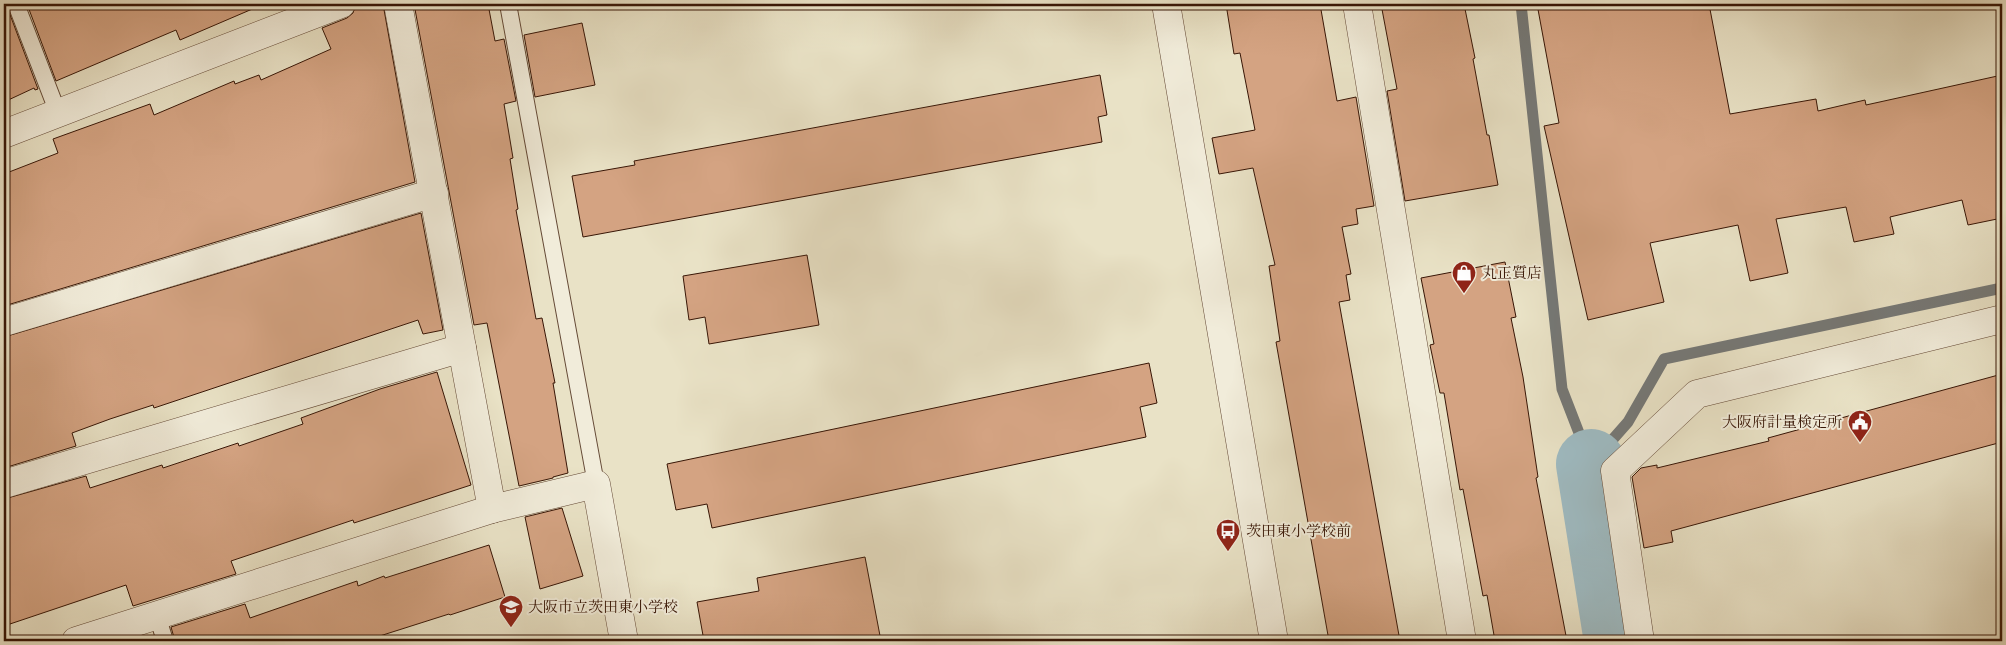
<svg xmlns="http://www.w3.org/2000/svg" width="2006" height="645" viewBox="0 0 2006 645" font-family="Alegreya,'Noto Serif JP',serif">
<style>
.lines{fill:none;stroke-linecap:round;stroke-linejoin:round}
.stream{stroke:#757876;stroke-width:11}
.river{stroke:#9ebac1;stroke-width:70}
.building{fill:#d4a382;stroke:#381606}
.service-casing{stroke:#644936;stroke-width:18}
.minor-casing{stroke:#644936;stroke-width:29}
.tertiary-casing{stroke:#644936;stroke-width:29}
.service{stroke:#f1ecda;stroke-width:16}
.minor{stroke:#f1ecda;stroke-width:28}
.tertiary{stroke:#f1ecda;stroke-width:28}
.labels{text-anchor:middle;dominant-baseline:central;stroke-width:4;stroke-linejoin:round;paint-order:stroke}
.poi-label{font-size:15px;fill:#381606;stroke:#f1ecda;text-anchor:start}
</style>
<rect width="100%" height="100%" fill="#e9e2c6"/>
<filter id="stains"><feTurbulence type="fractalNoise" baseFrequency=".004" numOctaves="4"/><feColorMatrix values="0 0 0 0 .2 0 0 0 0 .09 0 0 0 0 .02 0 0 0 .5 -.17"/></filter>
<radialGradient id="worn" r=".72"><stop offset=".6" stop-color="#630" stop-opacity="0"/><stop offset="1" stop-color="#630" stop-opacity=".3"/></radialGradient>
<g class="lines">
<path class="stream" d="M1521 4 1562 389 1591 464 1628 422 1664 359 2002 288"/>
<path class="river" d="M1591 464 1619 641"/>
</g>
<g class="building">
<path d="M4 4H6L38 89 35 90 34 88 4 102Z"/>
<path d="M27 4H264L180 40 176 30 56 81Z"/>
<path d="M356 4H383L415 182 4 306V174L58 153 53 139 150 104 154 115 234 81 235 84 259 75 261 80 331 49 322 28 347 18 353 13Z"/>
<path d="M414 4H488L495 41 504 39 516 101 504 104 513 158 510 159 518 209 516 210 536 319 542 318 555 383H553L568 473 553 477V478L519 486 487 323 474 325Z"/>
<path d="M1226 4H1320L1337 101 1356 97 1374 206 1356 209 1358 224 1342 227 1351 274 1346 275 1350 300 1339 302 1400 641H1329L1276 342 1280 341 1269 266 1275 265 1253 168 1219 174 1212 138 1255 130 1240 53 1234 54Z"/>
<path d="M1381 4H1464L1475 58 1473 59 1487 135H1489L1498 185 1405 201 1387 91 1397 89Z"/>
<path d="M1537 4H1709L1730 114 1816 99 1818 111 1865 100 1866 105 2002 75V218L1968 225 1962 200 1890 217 1894 234 1854 242 1846 207 1776 219 1788 273 1750 281 1738 225 1650 243 1664 302 1588 320 1544 126 1559 123Z"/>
<path d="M582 23 595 85 535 97 524 35Z"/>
<path d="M1100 75 1107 115 1098 117 1102 142 583 237 572 176 635 165 634 161Z"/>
<path d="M421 213 443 330 423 334 418 320 154 408 153 405 110 419 72 433 76 446 4 468V337Z"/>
<path d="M807 255 819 325 709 344 705 317 689 320 683 276Z"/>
<path d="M1505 262 1516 317 1511 318 1523 377 1538 477 1536 478 1567 641H1495L1487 595 1483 596 1463 489 1460 490 1444 393H1440L1430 345 1434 344 1421 278Z"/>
<path d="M1149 363 1157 403 1140 407 1146 437 712 528 707 504 676 510 667 464Z"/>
<path d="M437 372 471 485 354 523 353 520 231 561 236 574 133 606 126 585 4 626V499L86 476 90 488 162 465 163 468 238 443 239 446 303 424 301 418 380 389Z"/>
<path d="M2002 374V442L1671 531 1673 542 1644 548 1632 477 1641 468 1657 465V468L1769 441 1768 438Z"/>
<path d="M562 508 583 576 540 589 525 517Z"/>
<path d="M489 545 505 597 450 615 449 614 364 641H175L171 627 245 604 250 618 357 581 358 586 384 576 385 578Z"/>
<path d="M865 557 881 641H704L697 602 759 591 757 578Z"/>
</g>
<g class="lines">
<defs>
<g id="service">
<path d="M16 4 58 113"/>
<path d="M508 4 596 484"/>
<path d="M157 615 165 641"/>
</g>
<g id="minor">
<path d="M398 4 492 509"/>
<path d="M1357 4 1462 641"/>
<path d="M4 134 341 4"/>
<path d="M4 322 434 193"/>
<path d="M4 484 462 348"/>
<path d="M76 641 492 509 596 484 624 641"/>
<path d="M1640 641 1615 471 1697 394 2002 319"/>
</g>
<path id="tertiary" d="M1166 4 1274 641"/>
</defs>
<use href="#service" class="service-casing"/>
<use href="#minor" class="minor-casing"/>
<use href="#tertiary" class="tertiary-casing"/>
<use href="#service" class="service"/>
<use href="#minor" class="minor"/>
<use href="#tertiary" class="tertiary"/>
</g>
<defs>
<symbol id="shop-pin" viewBox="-11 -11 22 30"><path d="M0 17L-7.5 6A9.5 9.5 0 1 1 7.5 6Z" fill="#8f2418" stroke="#f1ecda"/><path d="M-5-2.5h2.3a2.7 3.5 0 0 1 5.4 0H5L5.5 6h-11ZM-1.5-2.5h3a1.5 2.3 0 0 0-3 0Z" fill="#fff"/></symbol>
<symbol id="civic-pin" viewBox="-11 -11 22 30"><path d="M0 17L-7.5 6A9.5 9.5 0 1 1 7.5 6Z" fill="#8f2418" stroke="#f1ecda"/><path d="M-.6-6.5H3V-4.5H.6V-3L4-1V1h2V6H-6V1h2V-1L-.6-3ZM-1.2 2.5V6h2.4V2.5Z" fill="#fff"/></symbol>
<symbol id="bus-pin" viewBox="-11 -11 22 30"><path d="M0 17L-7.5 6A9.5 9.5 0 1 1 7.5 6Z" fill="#8f2418" stroke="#f1ecda"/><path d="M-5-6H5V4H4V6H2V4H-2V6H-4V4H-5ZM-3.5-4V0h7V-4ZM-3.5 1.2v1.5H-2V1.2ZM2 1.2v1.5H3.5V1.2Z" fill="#fff"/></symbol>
<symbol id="school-pin" viewBox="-11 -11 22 30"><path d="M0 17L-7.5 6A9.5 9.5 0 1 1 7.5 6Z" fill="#8f2418" stroke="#f1ecda"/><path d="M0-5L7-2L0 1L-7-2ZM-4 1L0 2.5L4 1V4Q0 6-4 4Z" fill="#fff"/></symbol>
</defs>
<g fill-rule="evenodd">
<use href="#shop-pin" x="1450" y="259" width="28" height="38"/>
<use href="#civic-pin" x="1846" y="408" width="28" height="38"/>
<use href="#bus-pin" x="1214" y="517" width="28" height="38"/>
<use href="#school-pin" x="497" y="593" width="28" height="38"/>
</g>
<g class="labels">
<g class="poi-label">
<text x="1482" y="273">丸正質店</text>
<text x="1842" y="422" text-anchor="end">大阪府計量検定所</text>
<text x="1246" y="531">茨田東小学校前</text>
<text x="528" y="607">大阪市立茨田東小学校</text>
</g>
</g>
<rect width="2006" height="645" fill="none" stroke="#e9e2c6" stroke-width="20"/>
<rect x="5" y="5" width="1996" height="635" fill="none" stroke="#381606" stroke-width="2.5"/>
<rect x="10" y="10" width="1986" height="625" fill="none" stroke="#381606"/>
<rect width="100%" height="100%" filter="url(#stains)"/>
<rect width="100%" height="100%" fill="url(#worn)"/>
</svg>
